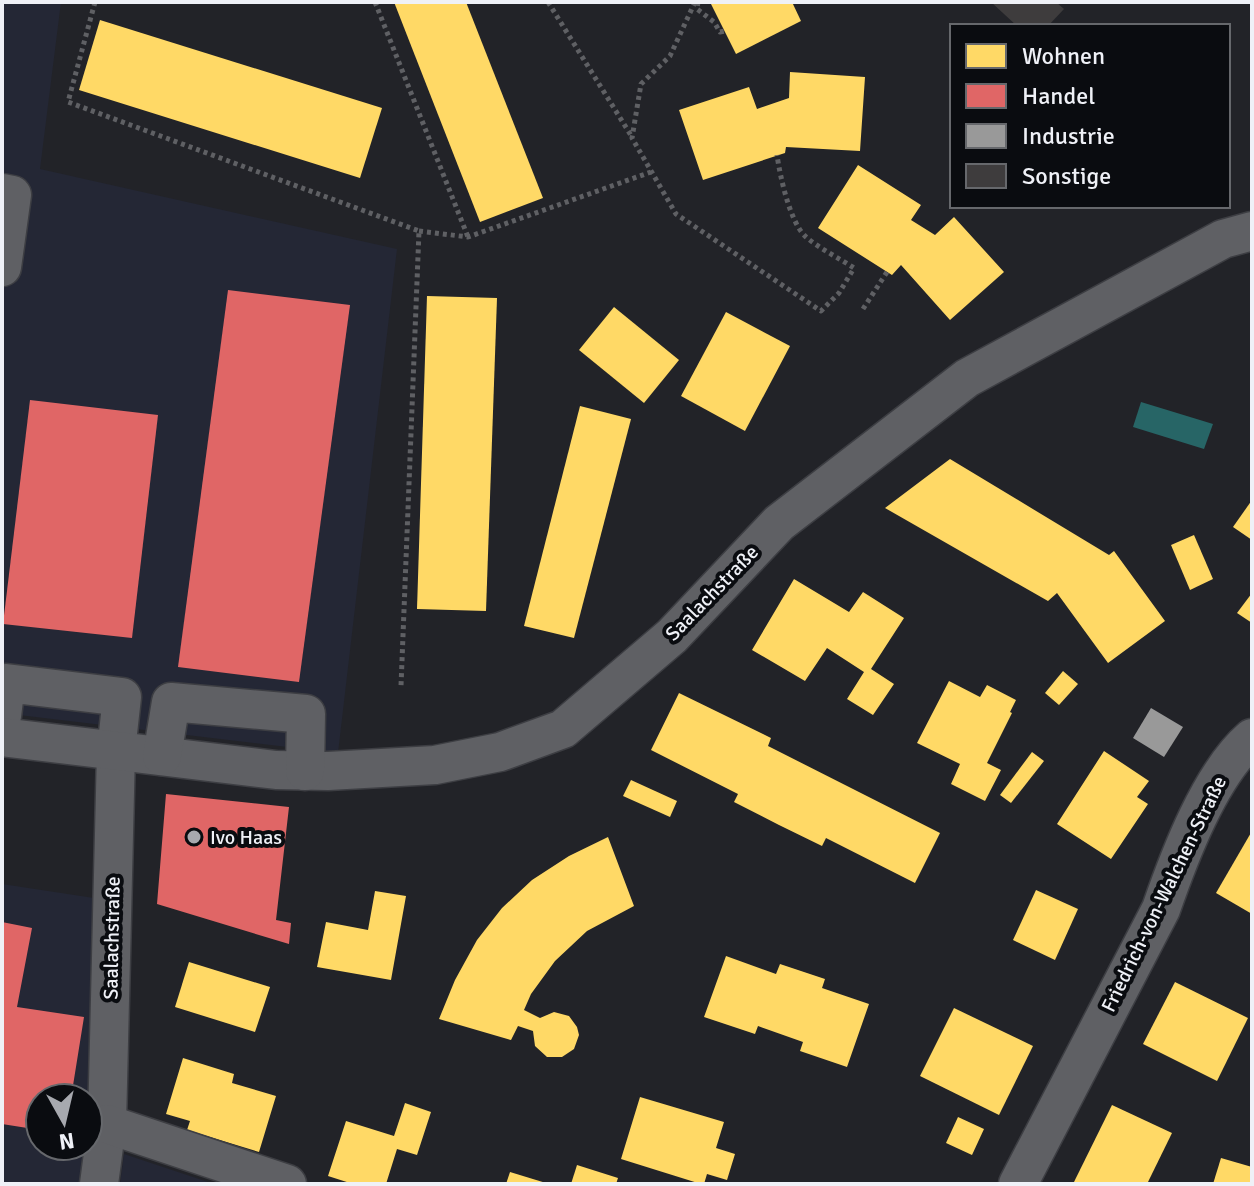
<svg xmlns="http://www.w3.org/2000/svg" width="1254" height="1186" viewBox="0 0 1254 1186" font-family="Signika,sans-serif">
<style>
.built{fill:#242735}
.water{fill:#276566}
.homes{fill:#ffd966}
.shops{fill:#e06666}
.industry{fill:#999}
.building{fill:#3e3c3d}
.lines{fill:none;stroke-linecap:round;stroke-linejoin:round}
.minor-casing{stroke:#3d3e43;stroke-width:41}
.path{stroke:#5f6064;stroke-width:5;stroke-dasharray:4 4;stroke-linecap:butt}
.minor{stroke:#5f6064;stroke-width:38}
.poi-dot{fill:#a7a9af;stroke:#0a0c10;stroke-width:3}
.labels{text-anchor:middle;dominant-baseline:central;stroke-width:8;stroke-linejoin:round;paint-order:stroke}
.street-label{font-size:20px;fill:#eff1f7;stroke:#0a0c10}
.poi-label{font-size:20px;fill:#eff1f7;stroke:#0a0c10;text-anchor:start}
</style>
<rect width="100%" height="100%" fill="#222328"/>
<g class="built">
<path d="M2 2H61L40 169 397 249 338 753 2 713Z"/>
<path d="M2 884 94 898 88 1098H40V1146H86L82 1184H2Z"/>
<path d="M124 1154 214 1184H120Z"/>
</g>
<path class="water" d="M1141 402 1213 424 1204 449 1133 427Z"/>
<g class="homes">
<path d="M394 2H466L543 198 480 222Z"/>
<path d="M710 2H792L801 21 736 54Z"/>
<path d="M100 20 382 108 360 178 79 90Z"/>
<path d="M790 72 865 77 860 151 786 147 785 153 703 180 679 110 749 87 757 109 789 98Z"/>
<path d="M858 165 921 205 911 220 935 235 954 217 1004 272 950 320 901 265 892 275 818 228Z"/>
<path d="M427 296 497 298 486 611 417 609Z"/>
<path d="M614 307 679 360 644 403 579 350Z"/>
<path d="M726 312 790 346 745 431 681 396Z"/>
<path d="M580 406 631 419 574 638 524 626Z"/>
<path d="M950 459 1109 555 1114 551 1165 621 1108 663 1057 593 1048 601 885 508Z"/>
<path d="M1252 500V540L1233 527Z"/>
<path d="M1194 535 1213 579 1190 590 1171 545Z"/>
<path d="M794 579 849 612 863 592 904 618 871 669 894 684 873 715 847 699 864 672 827 648 805 681 752 650Z"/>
<path d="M1252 593V623L1237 613Z"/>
<path d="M1063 671 1078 684 1059 705 1045 693Z"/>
<path d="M949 681 980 697 987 685 1016 700 1010 712 1012 713 987 763 1001 770 985 801 951 784 960 764 917 743Z"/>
<path d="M679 693 771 738 768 746 940 833 915 883 826 838 822 846 779 825 734 802 738 794 651 750Z"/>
<path d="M1104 751 1149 781 1137 797 1148 804 1111 859 1057 824Z"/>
<path d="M1032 752 1044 761 1011 803 1000 795Z"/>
<path d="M631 780 677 801 670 817 623 796Z"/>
<path d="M1252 831V914L1216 893Z"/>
<path d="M608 837 634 906 587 931 555 961 531 994 524 1010 540 1018 554 1012 569 1016 577 1027 579 1035 574 1049 562 1057H547L535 1046 533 1031 518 1026 511 1040 439 1019 455 980 477 940 502 908 532 880 569 856Z"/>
<path d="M1036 890 1078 909 1055 960 1013 940Z"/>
<path d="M375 891 406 896 391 980 317 967 326 922 368 930Z"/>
<path d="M726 956 776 974 780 964 825 979 822 988 869 1004 847 1067 800 1051 803 1042 758 1026 755 1034 704 1017Z"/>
<path d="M189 962 270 987 255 1032 175 1007Z"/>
<path d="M1175 982 1248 1018 1217 1081 1143 1044Z"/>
<path d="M954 1008 1033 1046 999 1115 920 1076Z"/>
<path d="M183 1058 234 1074 232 1083 276 1096 259 1152 187 1130 190 1121 166 1114Z"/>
<path d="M640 1097 724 1122 716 1148 735 1154 727 1180 707 1174 704 1184H701L621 1159Z"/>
<path d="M405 1103 431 1112 417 1155 397 1149 386 1184H353L328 1176 346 1121 394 1136Z"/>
<path d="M1112 1105 1172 1133 1147 1184H1073Z"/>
<path d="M958 1117 984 1129 972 1155 946 1143Z"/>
<path d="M1221 1158 1252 1167V1184H1213Z"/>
<path d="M577 1165 618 1178 616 1184H571Z"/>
<path d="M510 1172 546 1183V1184H506Z"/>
</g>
<g class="shops">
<path d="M228 290 350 305 299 682 178 667Z"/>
<path d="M30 400 158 415 132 638 3 624Z"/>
<path d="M166 794 289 807 276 920 291 923 289 944 157 904Z"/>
<path d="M2 922 32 928 17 1007 84 1017 71 1098H40V1130L2 1124Z"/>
</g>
<path class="industry" d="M1151 708 1183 727 1164 757 1133 738Z"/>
<path class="building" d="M991 2H1056L1064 9 1048 26H1017Z"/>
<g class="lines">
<defs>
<g id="minor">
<path d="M2 193 12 195 2 267"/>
<path d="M2 716 6 683 122 697 116 751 107 1124 99 1184"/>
<path d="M2 737 276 770 328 771 435 765 500 752 563 729 672 636 779 523 967 378 1223 239 1252 231"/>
<path d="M162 756 171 702 306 714 305 771"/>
<path d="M107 1124 287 1184"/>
<path d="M1018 1184 1161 909C1179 857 1210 774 1252 738"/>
</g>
</defs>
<use href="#minor" class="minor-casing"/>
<g class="path">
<path d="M95 2 68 102 419 231 401 686"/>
<path d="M375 2 468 237"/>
<path d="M548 2 632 137"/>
<path d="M695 2 670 56 641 84 632 138 676 214 821 311 839 293 854 268C839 258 820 249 806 237 790 223 780 176 777 155"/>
<path d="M698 2 697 9 714 22 720 32 725 31"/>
<path d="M419 231 468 237 651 172"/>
<path d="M863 309 887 272"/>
</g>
<use href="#minor" class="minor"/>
</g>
<circle class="poi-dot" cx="194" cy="837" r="8"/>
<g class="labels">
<g class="street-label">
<text transform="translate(712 593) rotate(-46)">Saalachstraße</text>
<text transform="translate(1164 894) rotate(-64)">Friedrich-von-Walchen-Straße</text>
<text transform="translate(112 938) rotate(-89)">Saalachstraße</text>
</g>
<g class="poi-label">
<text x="210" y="837">Ivo Haas</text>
</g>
</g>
<rect width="1254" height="1186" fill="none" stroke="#eff1f7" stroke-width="8"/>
<rect x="950" y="24" width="280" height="184" fill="#0a0c10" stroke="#66686c" stroke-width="2"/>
<rect x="966" y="44" width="40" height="24" fill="#ffd966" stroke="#66686c" stroke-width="2"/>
<text x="1022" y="64" font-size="24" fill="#eff1f7">Wohnen</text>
<rect x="966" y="84" width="40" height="24" fill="#e06666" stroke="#66686c" stroke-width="2"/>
<text x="1022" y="104" font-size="24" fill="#eff1f7">Handel</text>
<rect x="966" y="124" width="40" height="24" fill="#999999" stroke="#66686c" stroke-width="2"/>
<text x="1022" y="144" font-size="24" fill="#eff1f7">Industrie</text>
<rect x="966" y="164" width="40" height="24" fill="#3e3c3d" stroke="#66686c" stroke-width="2"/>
<text x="1022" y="184" font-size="24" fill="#eff1f7">Sonstige</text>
<g transform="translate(64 1122) rotate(172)"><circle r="38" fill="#0a0c10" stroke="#66686c" stroke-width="2"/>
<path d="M0-6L14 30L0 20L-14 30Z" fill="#a7a9af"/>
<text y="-12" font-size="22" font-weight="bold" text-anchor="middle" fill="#eff1f7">N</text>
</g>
</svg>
